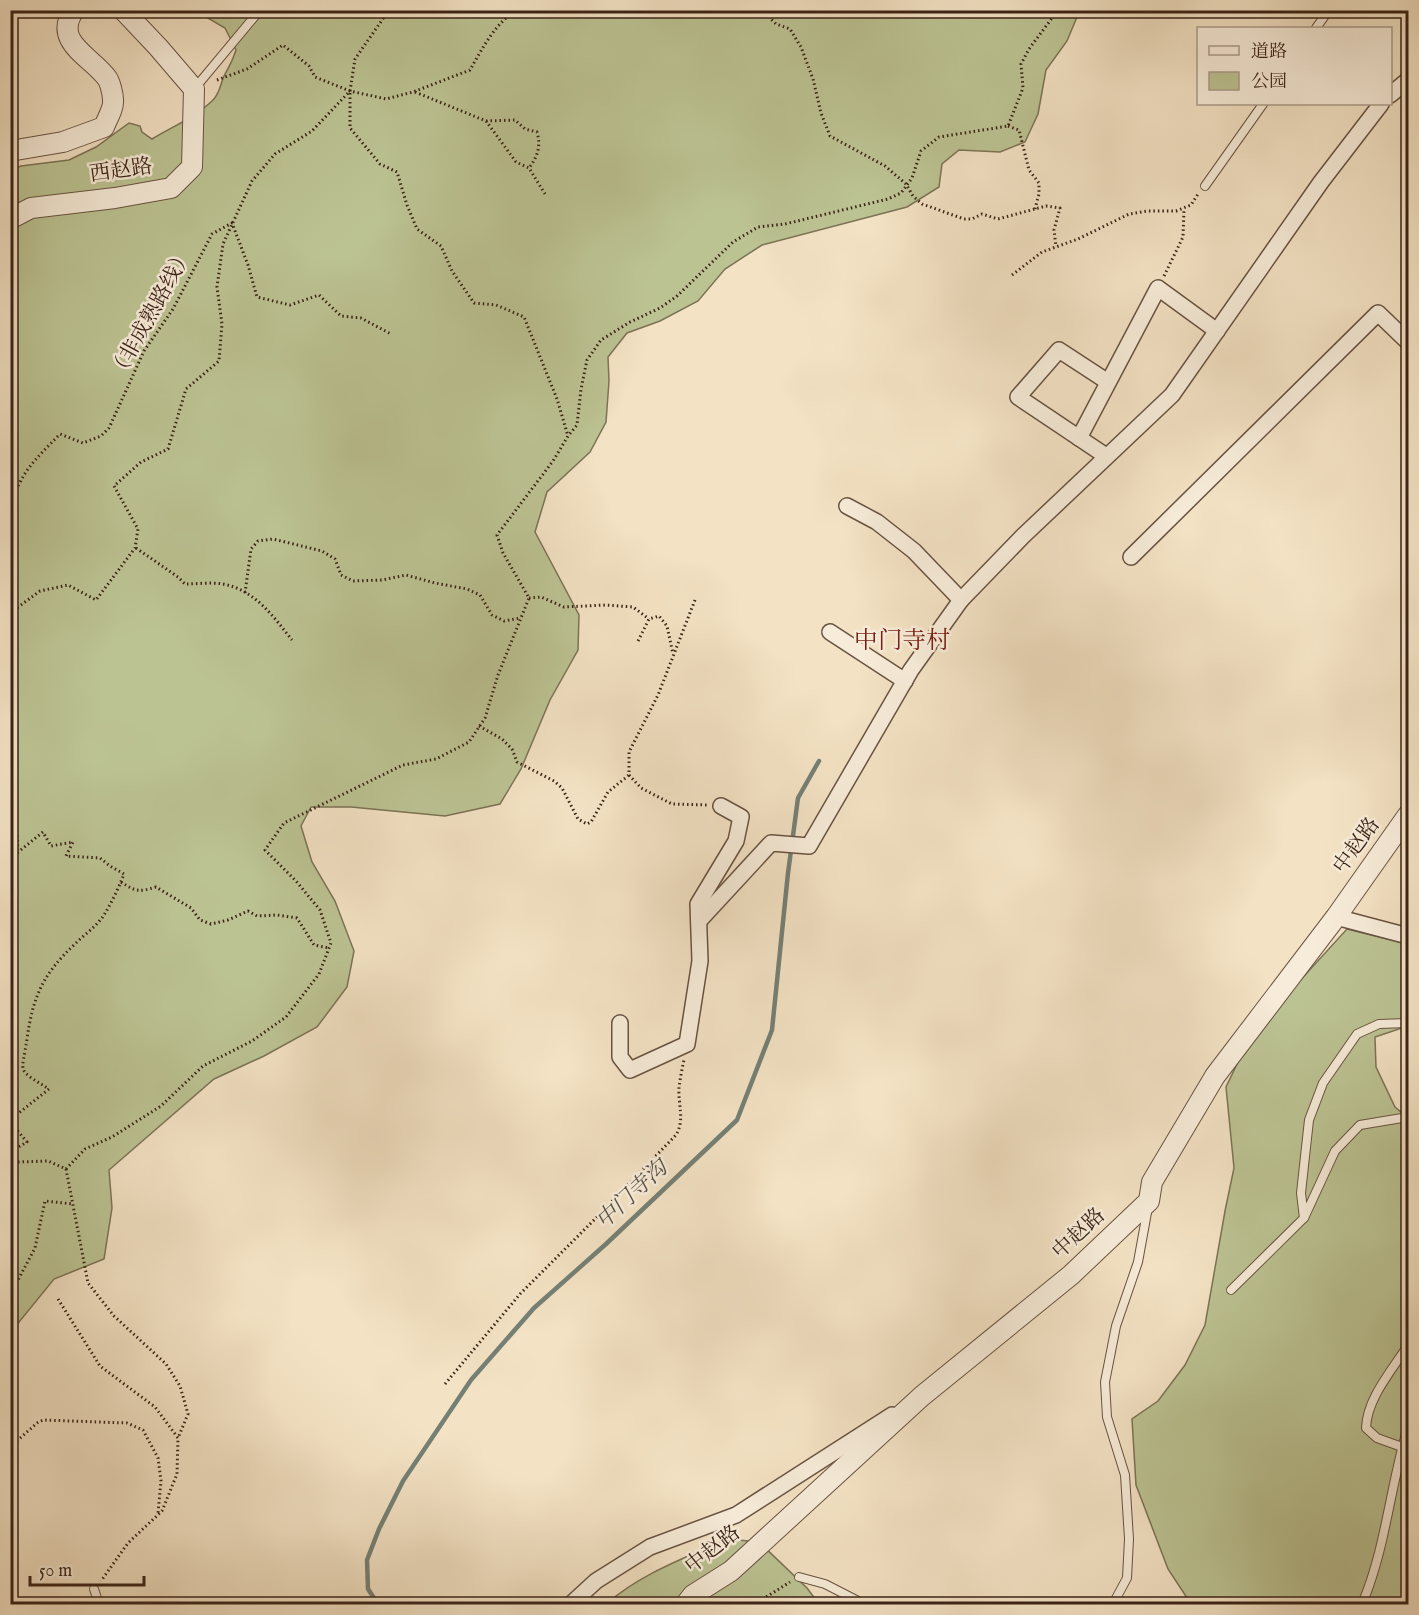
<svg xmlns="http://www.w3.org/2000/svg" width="1419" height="1615" viewBox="0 0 1419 1615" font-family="'IM FELL English','Noto Serif SC',serif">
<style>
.green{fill:#bcc393;stroke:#7c7355;stroke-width:1.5}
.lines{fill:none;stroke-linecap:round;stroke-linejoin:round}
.stream{stroke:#758075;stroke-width:4.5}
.service-casing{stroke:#695342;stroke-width:10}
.minor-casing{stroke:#695342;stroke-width:18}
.tertiary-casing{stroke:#695342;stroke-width:22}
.path{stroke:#3b2317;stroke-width:3;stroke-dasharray:1.5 3;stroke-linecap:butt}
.service{stroke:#f7ecd9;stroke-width:8}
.minor{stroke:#f7ecd9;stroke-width:15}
.tertiary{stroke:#f7ecd9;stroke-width:20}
.labels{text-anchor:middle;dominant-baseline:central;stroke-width:5;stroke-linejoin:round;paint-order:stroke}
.street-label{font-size:21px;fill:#3b2317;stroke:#f7ecd9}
.water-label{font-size:22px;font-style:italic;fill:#585246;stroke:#f7ecd9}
.quarter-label{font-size:24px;fill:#7a1f14;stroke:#f7ecd9}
</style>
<rect width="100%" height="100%" fill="#f3e2c4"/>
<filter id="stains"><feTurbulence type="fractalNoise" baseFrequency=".00333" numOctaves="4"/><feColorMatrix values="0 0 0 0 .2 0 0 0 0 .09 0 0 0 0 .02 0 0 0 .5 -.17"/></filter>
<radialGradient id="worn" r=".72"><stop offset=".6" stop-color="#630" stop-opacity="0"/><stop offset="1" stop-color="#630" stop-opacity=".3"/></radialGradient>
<g class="green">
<path d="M200 11H1078L1077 17 1067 41 1046 70 1038 114 1025 142 1000 152 959 150 942 164 939 187 907 207 762 245 725 269 698 301 660 321 627 333 608 357 609 381 606 422 590 452 547 492 535 532 579 615 578 650 550 700 521 769 500 804 445 816 351 807H311L301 826 312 862 335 901 354 951 347 987 317 1027 264 1056 214 1079 109 1170 112 1208 104 1259 54 1279 11 1332V170L21 166 69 160 96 147 129 123 140 126 142 132 152 139C172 127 195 117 212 101 220 94 220 85 224 76 229 67 233 60 236 50L225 28 201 14Z"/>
<path d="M1347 929 1408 944V1026L1375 1037 1376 1067 1395 1107 1408 1118V1604H1191L1168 1569 1136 1485 1132 1419 1158 1401 1185 1365 1205 1325 1225 1211 1234 1168 1226 1087 1252 1033Z"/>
<path d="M727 1539 759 1542 807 1588 819 1604H606C642 1573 685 1558 727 1539Z"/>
</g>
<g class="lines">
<path class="stream" d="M378 1604 368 1589 367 1560 379 1529 403 1481 471 1380 534 1308 606 1244 737 1120 772 1030 788 873 798 798 819 761"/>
<defs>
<g id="service">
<path d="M1316 28 1329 10"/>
<path d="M195 88 260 10"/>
<path d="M1205 186 1263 104"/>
<path d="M1408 1023 1379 1024 1357 1034 1323 1083 1309 1120 1301 1193 1304 1218 1335 1151 1360 1125 1408 1117"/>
<path d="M1231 1290 1304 1218"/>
<path d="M1402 1447 1377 1438 1366 1428C1367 1398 1393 1369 1408 1345"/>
<path d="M799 1577 825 1584 864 1604"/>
<path d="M94 1589 99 1604"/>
<path d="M1113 1604 1127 1578 1129 1539 1125 1475 1107 1417 1105 1382 1116 1326 1138 1262 1148 1207"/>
<path d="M1362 1604C1386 1548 1390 1486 1408 1427"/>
</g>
<g id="minor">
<path d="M1390 95 1408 80"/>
<path d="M1079 438 1158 288 1217 331"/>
<path d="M1106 456 1018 397 1059 350 1108 382"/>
<path d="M847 506 877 522 914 551 961 600"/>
<path d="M1131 557 1378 313 1408 342"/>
<path d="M830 632 905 681"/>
<path d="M1336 917 1408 936"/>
<path d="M699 921 771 843 809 846 911 670 961 600 1023 536 1172 395 1321 182 1381 104"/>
<path d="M620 1023V1057L630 1070 687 1044 700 961 698 904 736 841 741 817 721 806"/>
<path d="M571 1604 596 1581 650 1547 736 1515 892 1415"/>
</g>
<g id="tertiary">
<path d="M10 151 63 142 104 127C107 119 114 108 113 100 113 94 110 82 107 78 91 56 52 42 74 10"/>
<path d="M10 219 31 208 115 198 171 188 192 167 194 89 158 47 123 10"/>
<path d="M686 1604 693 1595 731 1571 922 1396 1071 1275 1149 1201 1152 1182 1215 1076 1336 917 1408 815"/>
</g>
</defs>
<use href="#service" class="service-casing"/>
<use href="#minor" class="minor-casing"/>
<use href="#tertiary" class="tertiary-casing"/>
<g class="path">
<path d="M762 10 776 24 790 29 801 47 813 79 821 113 830 136 885 166 906 184 913 196 922 204 964 219H972L982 214 998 219 1046 206 1060 208 1054 230 1056 247"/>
<path d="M217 80 247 69 283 45 309 66 315 77 350 91 386 99 413 92 470 70C482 49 495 23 517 10"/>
<path d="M415 92 486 121 516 162 529 168 545 194"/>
<path d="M350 93V128L380 164 397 172 407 205 417 229 441 246 452 271 474 303 496 305 524 317 557 399 568 436"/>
<path d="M486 121 515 120 525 129 537 132C541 146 538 156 529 168"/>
<path d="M1008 126 1019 130 1029 170 1039 183V194L1035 209"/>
<path d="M1012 275 1042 252 1078 239 1129 214 1147 211H1176L1191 205 1198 194"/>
<path d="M1164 276 1183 237 1184 209"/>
<path d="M10 507C22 470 34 461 60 434L83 443 101 436 109 428 144 351 173 309 212 234 232 223 248 265 257 297 290 305 319 295 341 316 361 318 391 334"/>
<path d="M136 548 178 577 185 584C197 584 211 582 223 584 255 590 273 616 292 640"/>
<path d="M245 593 251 549 258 541 273 539 322 551 335 559 341 575 353 581 382 580 406 575 435 583 467 589 480 595 492 615 504 621 521 618"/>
<path d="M529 598 541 597 564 607 606 605 633 607 649 619"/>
<path d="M695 600 658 695 629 752V775L641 788 672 804 708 805"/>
<path d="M10 613 40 591 68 585 96 600 135 548 138 529 114 486 141 462 168 449 186 389 219 361 222 324 217 287 223 244 252 181 275 154 312 131 350 91 355 59 389 10"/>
<path d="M638 641 649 619 659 616 667 626 673 654"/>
<path d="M479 726 502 739 512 749 517 762 554 781 562 788 578 819 587 824 591 822 608 792 629 775"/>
<path d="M10 824C19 833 18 841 17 853L43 832 51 846 73 842 66 856 100 858 110 866 124 874C119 887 112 902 104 915 97 926 84 935 75 944 43 974 33 996 27 1039 22 1074 15 1068 49 1089L15 1116 17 1130 27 1142 10 1152"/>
<path d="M121 882C136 892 139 892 156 887L191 908 200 920 211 924 228 920 248 911 257 916 277 915 297 918 314 945 329 948"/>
<path d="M10 1158 18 1162 48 1161 66 1169"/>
<path d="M66 1169 85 1149 112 1137 161 1106 203 1066 252 1041 286 1017 319 974 331 943 320 910 296 881 265 850 284 823 403 765 436 759 469 742 485 718 498 675 529 598 503 553 497 535 553 461 568 436 577 425 581 389 587 360 601 340 630 322 660 308 677 296 733 242 758 227 785 224 888 199 901 193 912 178 921 151 939 137 1008 126 1023 88 1021 64 1029 49 1055 14V10"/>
<path d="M66 1169 88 1283 114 1316 166 1364 180 1386 188 1414 178 1438"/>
<path d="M10 1282 18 1280 35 1248 45 1201 73 1204"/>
<path d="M58 1299 100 1366 155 1407 178 1438 177 1474 162 1511 128 1543 101 1581"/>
<path d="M445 1384 520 1294 600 1214 676 1135C685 1120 678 1105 679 1088 680 1079 682 1069 684 1060"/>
<path d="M10 1447 37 1423 43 1420 127 1423 143 1430 158 1458 161 1481 158 1513"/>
<path d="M715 1604 763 1599"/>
<path d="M764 1604 763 1599 790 1582"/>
</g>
<use href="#service" class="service"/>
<use href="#minor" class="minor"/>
<use href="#tertiary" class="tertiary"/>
</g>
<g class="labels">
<g class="street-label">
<text transform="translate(121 171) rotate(-8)">西赵路</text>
<text transform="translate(152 314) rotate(-61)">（非成熟路线）</text>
<text transform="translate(1357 846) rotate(-54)">中赵路</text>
<text transform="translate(1079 1234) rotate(-43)">中赵路</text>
<text transform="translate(713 1550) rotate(-38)">中赵路</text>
</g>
<g class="water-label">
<text transform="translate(632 1195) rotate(-43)">中门寺沟</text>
</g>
<g class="quarter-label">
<text x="902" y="641">中门寺村</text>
</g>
</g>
<rect width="1419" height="1615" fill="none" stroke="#f3e2c4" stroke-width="36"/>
<rect x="12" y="12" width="1395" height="1591" fill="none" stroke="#3b2317" stroke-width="3"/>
<rect x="18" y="18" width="1383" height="1579" fill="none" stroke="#3b2317" stroke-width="1.5"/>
<rect x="1197" y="27" width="195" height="78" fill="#f7ecd9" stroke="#ac9c8b" stroke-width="1.5"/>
<rect x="1209" y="46" width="30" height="9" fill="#f7ecd9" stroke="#ac9c8b" stroke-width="1.5"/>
<text x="1251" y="57" font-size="18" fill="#3b2317">道路</text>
<rect x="1209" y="72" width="30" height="18" fill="#bcc393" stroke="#ac9c8b" stroke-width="1.5"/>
<text x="1251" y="87" font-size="18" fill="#3b2317">公园</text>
<path d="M30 1576v9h114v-9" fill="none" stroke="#3b2317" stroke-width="3"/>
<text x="39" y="1576" font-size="18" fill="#3b2317" stroke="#f7ecd9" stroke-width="4.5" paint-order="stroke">50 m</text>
<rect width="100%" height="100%" filter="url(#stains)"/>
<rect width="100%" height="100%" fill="url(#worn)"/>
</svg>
